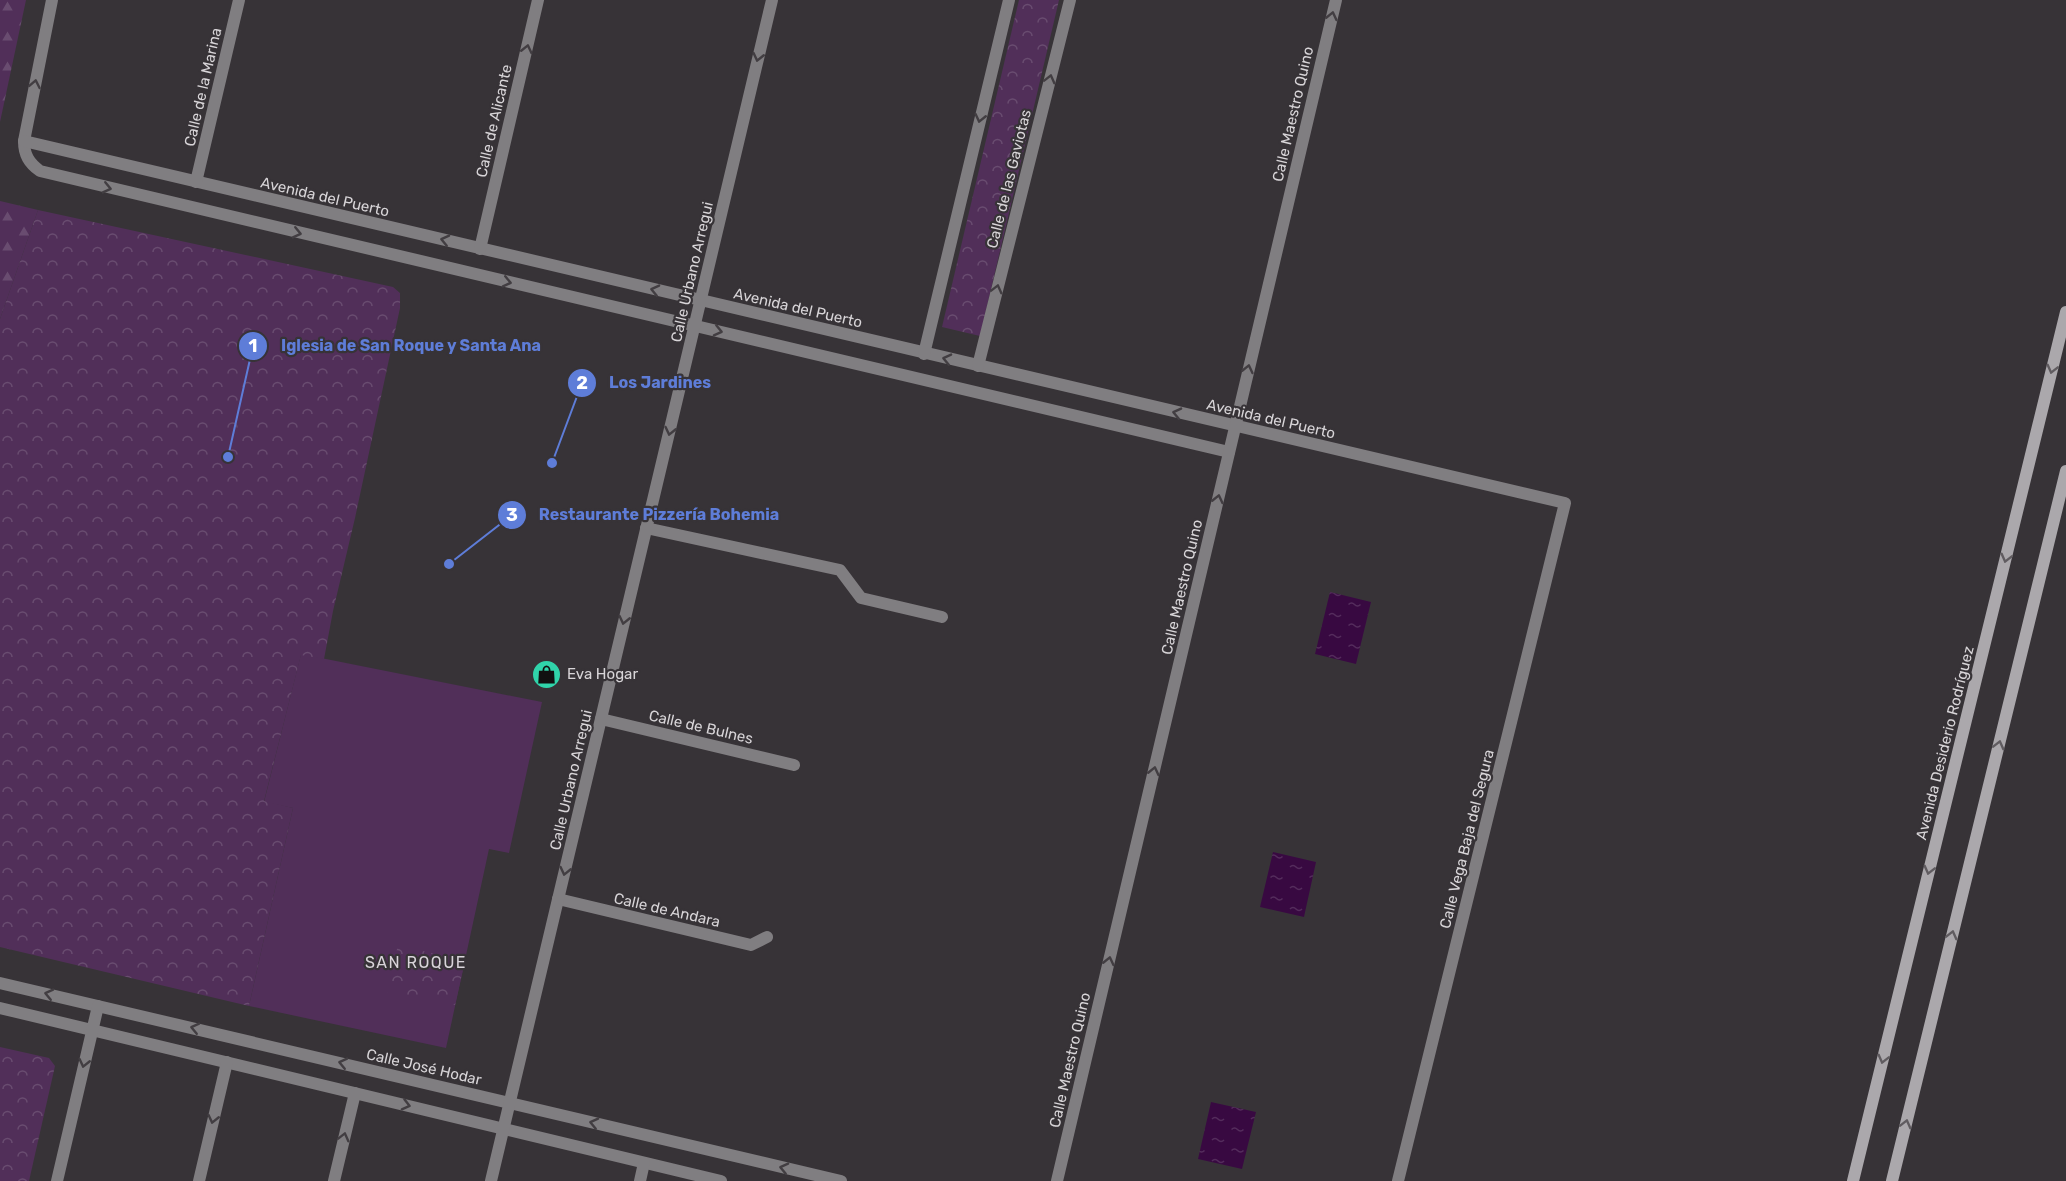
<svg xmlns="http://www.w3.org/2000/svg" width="2066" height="1181" viewBox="0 0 2066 1181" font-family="Rubik,sans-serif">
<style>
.grass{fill:#512f59}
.forest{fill:url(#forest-firs)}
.park{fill:url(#park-crowns)}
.water{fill:url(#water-ripples)}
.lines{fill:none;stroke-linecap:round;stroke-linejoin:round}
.street{stroke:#807e81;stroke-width:12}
.secondary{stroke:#aba8ac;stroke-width:12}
.oneway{stroke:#423e42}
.oneway2{stroke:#605c60}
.labels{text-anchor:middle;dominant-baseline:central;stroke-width:4.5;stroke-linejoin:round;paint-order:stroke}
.street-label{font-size:15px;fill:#d8d5d8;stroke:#373337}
.poi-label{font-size:15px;fill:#d8d5d8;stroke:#373337;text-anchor:start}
.neighbourhood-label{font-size:16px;letter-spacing:1.5px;fill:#d9d4da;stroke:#373337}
.leader{fill:none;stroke:#5e7dd8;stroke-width:2}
.callout-dot{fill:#5e7dd8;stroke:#373337;stroke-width:2}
.mark-label{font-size:18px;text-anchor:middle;font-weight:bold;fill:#fff}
.callout-label{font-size:16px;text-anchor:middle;font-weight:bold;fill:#5e7dd8;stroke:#373337;stroke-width:4.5;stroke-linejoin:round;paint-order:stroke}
</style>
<defs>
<pattern id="forest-firs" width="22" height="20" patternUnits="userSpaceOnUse" patternTransform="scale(1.5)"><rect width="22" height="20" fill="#512f59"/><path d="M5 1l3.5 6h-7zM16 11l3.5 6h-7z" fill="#694c70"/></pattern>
<pattern id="park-crowns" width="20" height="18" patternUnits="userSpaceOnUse" patternTransform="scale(1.5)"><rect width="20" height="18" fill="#512f59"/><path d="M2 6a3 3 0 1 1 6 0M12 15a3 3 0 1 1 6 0" fill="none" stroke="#694c70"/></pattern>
<pattern id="water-ripples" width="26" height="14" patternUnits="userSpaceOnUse" patternTransform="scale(1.5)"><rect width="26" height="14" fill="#380941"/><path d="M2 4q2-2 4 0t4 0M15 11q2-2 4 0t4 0" fill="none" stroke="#542c5c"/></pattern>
</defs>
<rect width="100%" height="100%" fill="#373337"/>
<path class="grass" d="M301 654 542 702 509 853 489 849 446 1048 249 1006 293 808 264 802Z"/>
<g class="forest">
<path d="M0 0H26L0 122Z"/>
<path d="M0 201 38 210 0 319Z"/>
</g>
<g class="park">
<path d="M1019 0H1059L980 336 942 327Z"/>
<path d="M38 210 393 287 400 293V308L355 518 333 611 324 659 301 655 264 801 293 808 249 1006 0 947V319Z"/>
<path d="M398 945 465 961 455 1005 387 992Z"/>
<path d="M0 1047 49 1058 55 1066 29 1181H0Z"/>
</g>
<g class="water">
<path d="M1330 592 1371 602 1356 664 1315 654Z"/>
<path d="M1273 852 1316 862 1304 917 1260 907Z"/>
<path d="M1211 1102 1256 1112 1242 1169 1198 1159Z"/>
</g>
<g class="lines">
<g class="street">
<path d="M52 0 24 141C24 155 29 163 40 171L1229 452"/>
<path d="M24 141 1565 503 1398 1181"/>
<path d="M196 182 239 0"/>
<path d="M480 249 538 0"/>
<path d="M924 354 1009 0"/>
<path d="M978 366 1070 0"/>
<path d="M646 528 840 570 861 598 942 617"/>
<path d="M601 719 794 765"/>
<path d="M558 899 751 945 767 937"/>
<path d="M0 983 841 1181"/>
<path d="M0 1008 721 1181"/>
<path d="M57 1181 98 1006"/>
<path d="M199 1181 227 1062"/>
<path d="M334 1181 355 1093"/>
<path d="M491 1181 772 0"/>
<path d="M640 1181 644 1163"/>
<path d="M1057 1181 1336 0"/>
</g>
<g class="secondary">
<path d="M1853 1181 2066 312"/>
<path d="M1892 1181 2066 471"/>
</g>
</g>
<defs><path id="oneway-chevron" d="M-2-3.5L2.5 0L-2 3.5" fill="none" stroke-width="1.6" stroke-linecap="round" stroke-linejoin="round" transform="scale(1.5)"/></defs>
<g class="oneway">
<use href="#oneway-chevron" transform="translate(1332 16) rotate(-77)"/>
<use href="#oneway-chevron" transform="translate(527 49) rotate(-77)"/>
<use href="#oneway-chevron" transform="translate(758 57) rotate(103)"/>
<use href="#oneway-chevron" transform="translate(1050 79) rotate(-76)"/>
<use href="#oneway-chevron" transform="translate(35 84) rotate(-79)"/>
<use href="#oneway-chevron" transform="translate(980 118) rotate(103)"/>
<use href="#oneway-chevron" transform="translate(107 188) rotate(13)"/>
<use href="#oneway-chevron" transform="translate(297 233) rotate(13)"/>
<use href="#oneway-chevron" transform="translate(445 240) rotate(-167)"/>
<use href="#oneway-chevron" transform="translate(507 282) rotate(13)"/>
<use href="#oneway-chevron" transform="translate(997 289) rotate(-76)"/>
<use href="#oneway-chevron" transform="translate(655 290) rotate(-167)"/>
<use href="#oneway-chevron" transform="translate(718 331) rotate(13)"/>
<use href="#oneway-chevron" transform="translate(947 359) rotate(-167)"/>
<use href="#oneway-chevron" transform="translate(1248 369) rotate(-77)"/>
<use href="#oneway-chevron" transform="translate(1177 413) rotate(-167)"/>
<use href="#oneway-chevron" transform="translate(670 431) rotate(103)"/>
<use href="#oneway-chevron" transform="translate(1218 499) rotate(-77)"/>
<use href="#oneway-chevron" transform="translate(624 620) rotate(103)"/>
<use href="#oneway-chevron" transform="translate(1154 771) rotate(-77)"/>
<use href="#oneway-chevron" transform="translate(565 871) rotate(103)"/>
<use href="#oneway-chevron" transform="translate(1109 961) rotate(-77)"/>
<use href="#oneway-chevron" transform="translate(49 994) rotate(-167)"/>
<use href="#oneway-chevron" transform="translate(195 1028) rotate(-167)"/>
<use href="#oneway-chevron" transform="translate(84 1063) rotate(103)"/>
<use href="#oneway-chevron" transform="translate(343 1063) rotate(-167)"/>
<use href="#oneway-chevron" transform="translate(406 1105) rotate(14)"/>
<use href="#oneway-chevron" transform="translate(213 1119) rotate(103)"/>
<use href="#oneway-chevron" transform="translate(594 1123) rotate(-167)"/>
<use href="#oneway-chevron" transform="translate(344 1137) rotate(-76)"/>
<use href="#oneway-chevron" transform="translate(784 1168) rotate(-167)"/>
</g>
<g class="oneway2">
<use href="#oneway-chevron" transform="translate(2052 369) rotate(104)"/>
<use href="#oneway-chevron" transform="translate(2006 558) rotate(104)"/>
<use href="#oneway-chevron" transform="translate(1999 745) rotate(-76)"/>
<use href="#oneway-chevron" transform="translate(1929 870) rotate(104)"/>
<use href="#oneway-chevron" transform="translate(1952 935) rotate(-76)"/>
<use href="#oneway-chevron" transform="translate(1883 1059) rotate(104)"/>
<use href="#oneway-chevron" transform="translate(1906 1124) rotate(-76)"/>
</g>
<defs>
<symbol id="shop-disc" viewBox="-11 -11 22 22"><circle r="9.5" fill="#30d4aa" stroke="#373337"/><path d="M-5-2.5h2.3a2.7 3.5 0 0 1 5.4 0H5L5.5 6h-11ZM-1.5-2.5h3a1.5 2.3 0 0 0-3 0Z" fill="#111"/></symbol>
</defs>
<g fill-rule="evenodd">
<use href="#shop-disc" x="530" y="658" width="33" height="33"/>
</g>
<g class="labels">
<g class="street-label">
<text transform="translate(203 87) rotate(-77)">Calle de la Marina</text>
<text transform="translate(1293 114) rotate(-77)">Calle Maestro Quino</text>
<text transform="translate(494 121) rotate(-77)">Calle de Alicante</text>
<text transform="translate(1009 179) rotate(-76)">Calle de las Gaviotas</text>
<text transform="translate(325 197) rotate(13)">Avenida del Puerto</text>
<text transform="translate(692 272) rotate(-77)">Calle Urbano Arregui</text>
<text transform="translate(798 308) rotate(13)">Avenida del Puerto</text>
<text transform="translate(1271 419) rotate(13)">Avenida del Puerto</text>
<text transform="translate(1182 587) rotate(-77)">Calle Maestro Quino</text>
<text transform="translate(701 727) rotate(13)">Calle de Bulnes</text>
<text transform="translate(1945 743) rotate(-76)">Avenida Desiderio Rodríguez</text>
<text transform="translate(571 780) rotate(-77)">Calle Urbano Arregui</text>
<text transform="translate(1467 839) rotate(-76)">Calle Vega Baja del Segura</text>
<text transform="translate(667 910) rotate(13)">Calle de Andara</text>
<text transform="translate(1070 1060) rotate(-77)">Calle Maestro Quino</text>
<text transform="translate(424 1067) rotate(13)">Calle José Hodar</text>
</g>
<g class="poi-label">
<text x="567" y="674">Eva Hogar</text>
</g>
<g class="neighbourhood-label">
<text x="416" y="962">SAN ROQUE</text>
</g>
</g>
<path class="leader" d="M228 457L253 346M552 463L582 383M449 564L512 515"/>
<g class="callout-dot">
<circle cx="228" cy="457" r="6"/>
<circle cx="552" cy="463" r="6"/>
<circle cx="449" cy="564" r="6"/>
<circle cx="253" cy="346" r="15"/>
<circle cx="582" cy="383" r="15"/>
<circle cx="512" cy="515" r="15"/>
</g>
<g class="mark-label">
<text x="253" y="352">1</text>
<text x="582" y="389">2</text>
<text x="512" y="521">3</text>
</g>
<g class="callout-label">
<text x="411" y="351">Iglesia de San Roque y Santa Ana</text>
<text x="660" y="388">Los Jardines</text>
<text x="659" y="520">Restaurante Pizzería Bohemia</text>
</g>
</svg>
